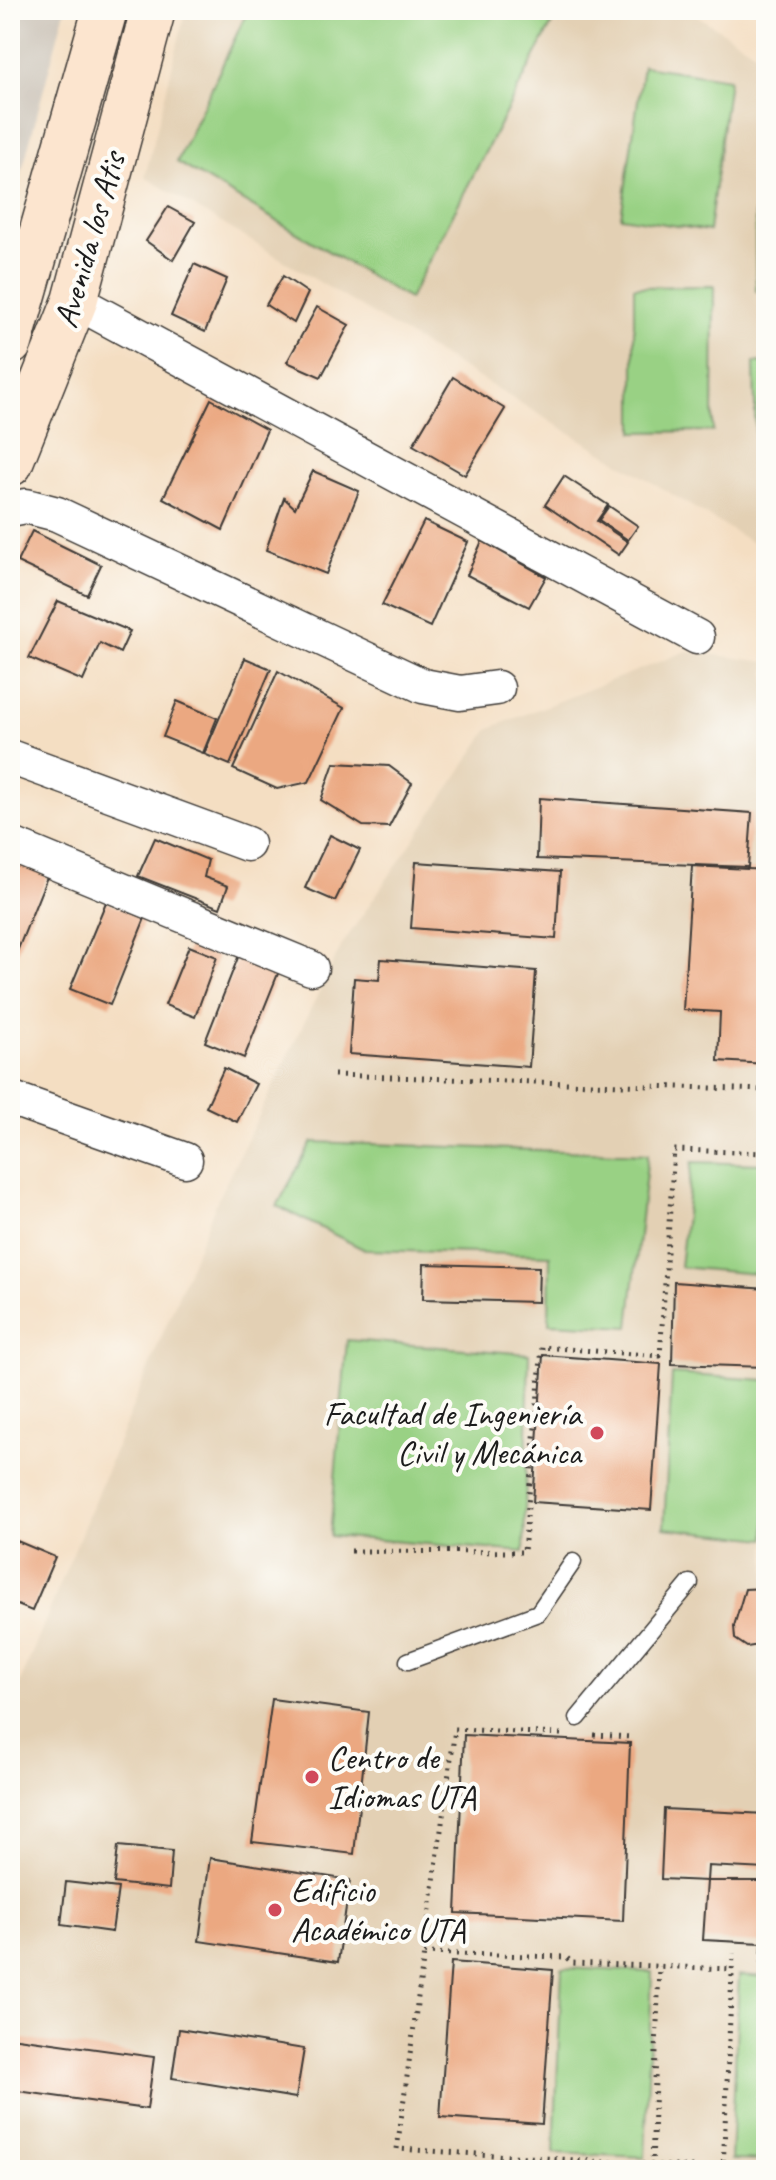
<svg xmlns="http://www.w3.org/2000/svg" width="776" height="2180" viewBox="0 0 776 2180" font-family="Caveat,sans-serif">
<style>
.built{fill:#e3d0b4}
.industrial{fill:#cbc3b8}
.green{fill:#99d184;stroke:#5a7650;stroke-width:2}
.building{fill:#eba881}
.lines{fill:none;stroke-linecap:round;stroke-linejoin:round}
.lane-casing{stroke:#3c3935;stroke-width:19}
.street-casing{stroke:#3c3935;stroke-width:37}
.secondary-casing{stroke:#3c3935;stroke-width:47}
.path{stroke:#3c3935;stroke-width:5;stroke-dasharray:2 6;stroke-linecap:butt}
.lane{stroke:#fff;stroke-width:16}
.street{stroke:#fff;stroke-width:34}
.secondary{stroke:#fce5cf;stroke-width:44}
.poi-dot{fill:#d1495b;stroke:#fdfcf7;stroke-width:3}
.labels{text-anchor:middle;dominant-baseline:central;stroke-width:8;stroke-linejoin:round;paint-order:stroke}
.street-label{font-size:34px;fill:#1c1c1c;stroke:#fdfcf7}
.poi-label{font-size:34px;fill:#1c1c1c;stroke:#fdfcf7;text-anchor:start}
</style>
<rect width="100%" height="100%" fill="#fdfcf7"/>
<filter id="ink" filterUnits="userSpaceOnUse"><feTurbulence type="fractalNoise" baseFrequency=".0125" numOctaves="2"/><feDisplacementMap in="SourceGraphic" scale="16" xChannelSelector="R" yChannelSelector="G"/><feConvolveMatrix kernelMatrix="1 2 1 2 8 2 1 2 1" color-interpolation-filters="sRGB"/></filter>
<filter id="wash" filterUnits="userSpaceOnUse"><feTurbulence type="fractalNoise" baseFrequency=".006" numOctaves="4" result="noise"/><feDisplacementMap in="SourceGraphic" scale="32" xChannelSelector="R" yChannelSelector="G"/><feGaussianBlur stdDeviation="1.8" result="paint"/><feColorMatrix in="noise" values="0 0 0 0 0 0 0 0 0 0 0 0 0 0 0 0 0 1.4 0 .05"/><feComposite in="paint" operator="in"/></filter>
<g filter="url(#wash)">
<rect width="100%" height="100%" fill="#f4dec2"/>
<g class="built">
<path d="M186 10H688L766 59V551L145 177Z"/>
<path d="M687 651 766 662V2170H10V1707L216 1203 342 945 490 728Z"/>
</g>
<path class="industrial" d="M10 10H65L10 215Z"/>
<g class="green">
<path d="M248 10H559L409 299 177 162Z"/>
<path d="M643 66 729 79 709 231 621 217Z"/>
<path d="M754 146H766V292L756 291Z"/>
<path d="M714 286 713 431 634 432V287Z"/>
<path d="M754 362 766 363V500H757Z"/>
<path d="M312 1142 648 1154 629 1327 549 1323 550 1255 365 1250 277 1206Z"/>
<path d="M692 1162 766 1164V1275L680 1267Z"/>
<path d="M347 1340 529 1354 524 1552 330 1536Z"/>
<path d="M672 1374 766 1380V1539L664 1528Z"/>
<path d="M562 1968 652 1972 645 2157 554 2153Z"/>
<path d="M739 1975 766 1977V2161L731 2160Z"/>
</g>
<g id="blocks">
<g class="building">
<path d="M168 207 195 222 173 260 146 241Z"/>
<path d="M194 264 227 279 205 332 171 316Z"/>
<path d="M283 276 308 293 294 323 266 305Z"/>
<path d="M317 307 349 325 321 377 287 362Z"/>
<path d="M453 377 505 409 465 475 413 445Z"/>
<path d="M211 399 267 430 223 530 163 498Z"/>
<path d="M313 471 359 491 326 574 266 550 284 498 295 508Z"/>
<path d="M564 476 608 505 597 521 628 542 619 555 545 505Z"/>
<path d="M609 506 638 526 628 540 599 520Z"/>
<path d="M424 521 468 542 430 627 382 605Z"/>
<path d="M32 531 101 565 87 595 17 562Z"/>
<path d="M482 541 546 577 529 607 467 575Z"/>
<path d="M58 601 130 631 120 653 100 643 83 681 29 658Z"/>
<path d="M245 658 271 669 230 765 204 754Z"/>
<path d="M278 671 344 708 309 782 277 789 233 769Z"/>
<path d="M177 701 217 718 203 753 163 737Z"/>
<path d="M334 763 389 766 412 783 389 827 363 826 321 800Z"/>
<path d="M539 798 752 813 748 867 537 859Z"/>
<path d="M330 835 360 850 335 901 305 888Z"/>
<path d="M155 838 208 860 204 877 228 886 220 908 138 876Z"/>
<path d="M15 857 49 872 14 959 10 958V870Z"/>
<path d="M416 862 560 872 556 939 411 928Z"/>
<path d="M692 866 766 870V1064L718 1061 720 1012 683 1010Z"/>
<path d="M106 902 145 918 110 1005 70 989Z"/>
<path d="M189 946 217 957 195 1017 165 1005Z"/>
<path d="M239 955 279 971 244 1058 205 1042Z"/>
<path d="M381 959 536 971 529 1067 349 1054 354 978 379 980Z"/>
<path d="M224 1068 256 1084 237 1122 206 1107Z"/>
<path d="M424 1264 539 1267 538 1302 423 1299Z"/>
<path d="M674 1282 766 1289V1367L672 1364Z"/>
<path d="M543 1355 661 1364 651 1510 533 1502Z"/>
<path d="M10 1538 55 1557 32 1611 10 1602Z"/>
<path d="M766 1588V1644L747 1647 735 1639 734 1626 745 1589Z"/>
<path d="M272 1699 369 1712 354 1854 252 1842Z"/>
<path d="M464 1735 630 1743 623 1921 456 1913Z"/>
<path d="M664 1809 766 1814V1869L708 1866 707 1881 661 1879Z"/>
<path d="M118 1846 172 1851 169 1889 114 1883Z"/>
<path d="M210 1858 350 1880 338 1962 199 1941Z"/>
<path d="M707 1881H766V1975H760L762 1943 703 1940Z"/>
<path d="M66 1882 118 1888 112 1932 61 1925Z"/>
<path d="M451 1962 553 1970 542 2124 440 2117Z"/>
<path d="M179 2029 304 2049 296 2098 172 2078Z"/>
<path d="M10 2037 154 2057 147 2109 10 2090Z"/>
</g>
</g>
</g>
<g filter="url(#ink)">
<use href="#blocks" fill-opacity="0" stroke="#3c3935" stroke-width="2"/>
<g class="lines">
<defs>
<g id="lane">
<path d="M408 1661 538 1613 573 1562"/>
<path d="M578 1718 690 1583"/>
</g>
<g id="street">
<path d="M75 301 697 637"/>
<path d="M10 509 26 506 57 514 423 686 460 693 497 688"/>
<path d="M10 757 247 844"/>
<path d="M10 844 311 968"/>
<path d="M10 1098 185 1160"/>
</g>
<g id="secondary">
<path d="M10 343 105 10"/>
<path d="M10 464 75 301 153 10"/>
</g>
</defs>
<use href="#lane" class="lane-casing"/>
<use href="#street" class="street-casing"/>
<use href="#secondary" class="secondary-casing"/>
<g class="path">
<path d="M334 1075 766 1090"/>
<path d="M351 1551 524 1552 542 1347 660 1356 674 1150 766 1153"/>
<path d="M561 1734 455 1729 397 2149 738 2170"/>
<path d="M594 1735 633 1737"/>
<path d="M424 1953 566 1957 572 1963 732 1969"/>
<path d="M652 2166 659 1966"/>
<path d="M723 2169 733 1953"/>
</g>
<use href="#lane" class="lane"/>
<use href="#street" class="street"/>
<use href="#secondary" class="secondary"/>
</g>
</g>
<g class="poi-dot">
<circle cx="597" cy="1433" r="8"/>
<circle cx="312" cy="1777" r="8"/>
<circle cx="275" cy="1910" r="8"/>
</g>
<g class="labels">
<g class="street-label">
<text transform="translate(89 240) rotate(-74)">Avenida los Atis</text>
</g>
<g class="poi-label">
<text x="581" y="1413" text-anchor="end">Facultad de Ingeniería<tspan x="581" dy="39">Civil y Mecánica</tspan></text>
<text x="328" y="1757">Centro de<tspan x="328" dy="39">Idiomas UTA</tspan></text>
<text x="291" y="1890">Edificio<tspan x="291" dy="39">Académico UTA</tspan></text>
</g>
</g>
<rect width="776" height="2180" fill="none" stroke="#fdfcf7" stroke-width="40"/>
</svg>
